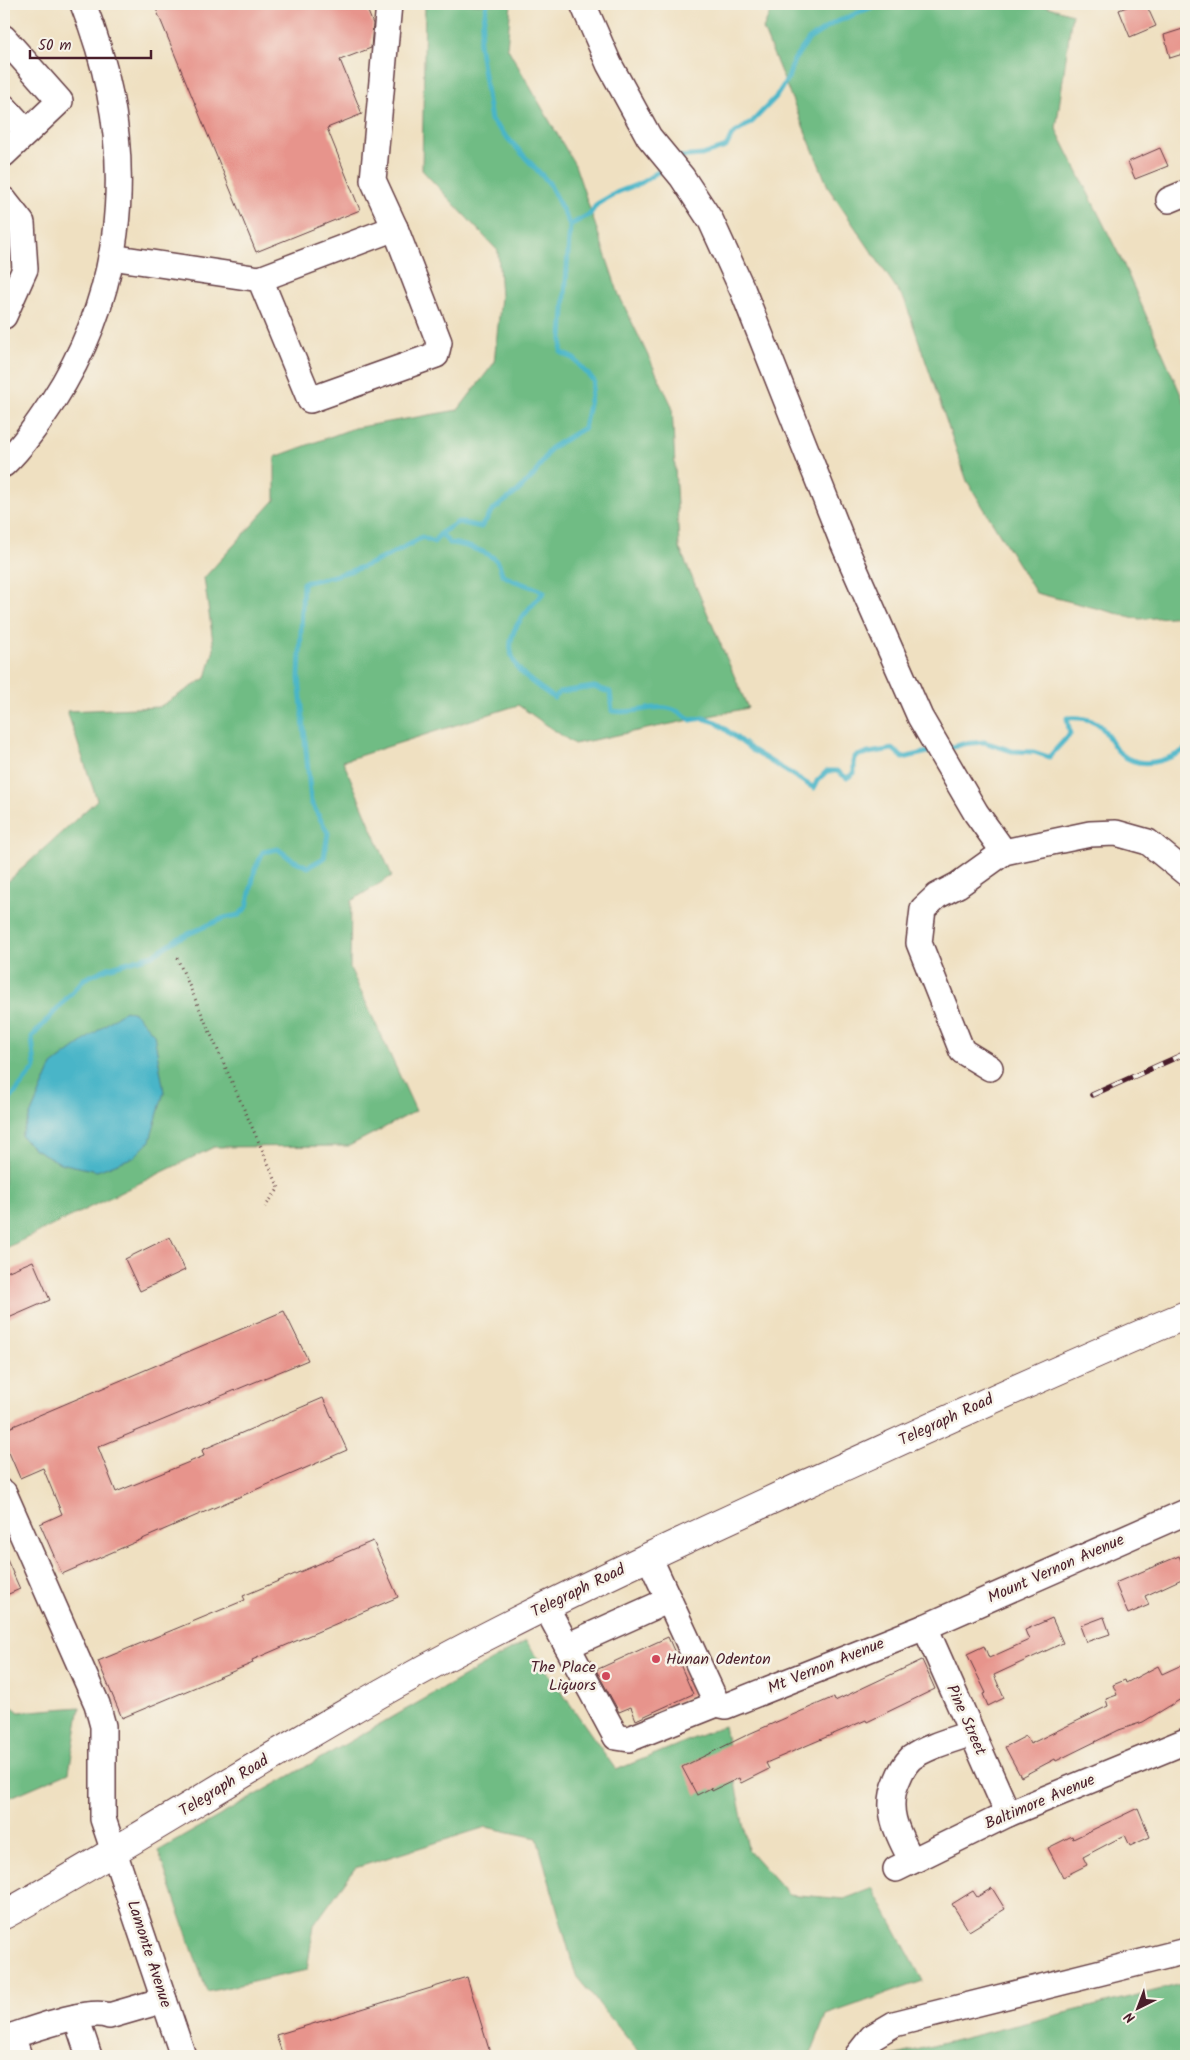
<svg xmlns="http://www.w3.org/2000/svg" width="1190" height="2060" viewBox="0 0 1190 2060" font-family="Kalam,sans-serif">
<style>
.forest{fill:#70bc84;stroke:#5d6e58}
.water{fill:#4ab5c8;stroke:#4a6a7a}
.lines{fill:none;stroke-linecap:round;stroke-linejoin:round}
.stream{stroke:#4ab5c8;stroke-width:5}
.building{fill:#e7948c}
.minor-casing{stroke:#633c42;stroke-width:28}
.major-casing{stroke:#633c42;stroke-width:30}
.path{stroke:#633c42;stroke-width:3;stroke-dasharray:1 4;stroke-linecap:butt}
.minor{stroke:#fff;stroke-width:25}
.major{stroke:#fff;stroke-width:28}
.rail-casing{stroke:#4a1f2b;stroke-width:5.5}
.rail{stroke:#f7f3e8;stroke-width:4;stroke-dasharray:11;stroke-linecap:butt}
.poi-dot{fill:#d1495b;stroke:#f7f3e8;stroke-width:2}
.labels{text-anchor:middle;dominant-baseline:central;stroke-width:5;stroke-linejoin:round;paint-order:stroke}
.street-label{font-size:16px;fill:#4a1f2b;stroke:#f7f3e8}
.poi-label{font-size:16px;fill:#4a1f2b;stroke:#f7f3e8;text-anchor:start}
</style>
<rect width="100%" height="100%" fill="#f7f3e8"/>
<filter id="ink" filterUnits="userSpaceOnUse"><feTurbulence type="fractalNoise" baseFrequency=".02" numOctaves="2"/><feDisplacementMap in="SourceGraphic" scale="10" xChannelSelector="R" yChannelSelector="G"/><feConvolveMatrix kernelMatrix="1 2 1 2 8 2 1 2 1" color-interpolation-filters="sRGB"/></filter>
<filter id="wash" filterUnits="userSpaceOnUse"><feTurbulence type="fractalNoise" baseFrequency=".0096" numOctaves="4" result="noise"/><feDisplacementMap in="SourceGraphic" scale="20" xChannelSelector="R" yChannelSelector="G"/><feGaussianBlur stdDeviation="1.12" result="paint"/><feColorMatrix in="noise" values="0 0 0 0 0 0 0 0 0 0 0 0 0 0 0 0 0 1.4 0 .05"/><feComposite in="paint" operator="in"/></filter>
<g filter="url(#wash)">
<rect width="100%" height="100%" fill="#efe0c1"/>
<g class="forest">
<path d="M425 4H511L507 47 575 165 619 295 672 406 679 547 748 708 574 744 518 705 343 761 392 876 351 901 350 968 416 1111 349 1146 214 1147 4 1249V885L97 800 67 711 159 707 206 678 214 649 204 578 275 500V457L354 428 458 410 494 363 501 297 498 251 422 170Z"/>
<path d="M774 4H1039L1072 14 1056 129 1123 263 1186 406V616L1139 619 1036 593 967 481 905 301 829 189 763 29Z"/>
<path d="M526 1641 616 1770 724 1726 748 1849 788 1894 844 1899 873 1888 923 1981 826 2015 810 2056H642L576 1976 537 1838 486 1827 355 1868 314 1925 307 1970 207 1992 158 1851Z"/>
<path d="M4 1700 19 1712 80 1707 69 1772 4 1800Z"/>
<path d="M1186 1983V2056H892Z"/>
</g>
<path class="water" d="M125 1010 135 1013 154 1034 164 1092 150 1141 134 1157 97 1171 60 1163 33 1148 21 1136 52 1065Z"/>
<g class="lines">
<g class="stream">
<path d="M677 157 702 155 726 147 732 135 752 122 776 97 788 78 794 60 809 39 834 23 872 7 919 4"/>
<path d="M570 225 590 214 597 204 618 192 641 183 661 170"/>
<path d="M441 533 449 543C459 543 484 551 492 557 499 561 500 567 502 574 515 584 530 584 544 592 525 613 497 639 518 668 526 680 543 689 554 698L560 692 594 687 610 692 612 711C647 716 660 695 691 720L703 718 716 722 752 750 814 788 817 781 827 771H837L847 778 854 773V757L863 754 893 749 903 758 928 752"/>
<path d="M950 748 963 744 984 742 1012 751 1034 752 1049 757 1070 734 1067 718C1078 717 1087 718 1097 723 1107 729 1111 746 1121 754 1140 770 1167 761 1186 749"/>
<path d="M4 1107 35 1068 32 1037 84 979 108 968 153 955 177 939 224 918 239 915 247 907 255 869 263 852 278 849 291 859 308 867 324 858 328 833 311 802 299 677 303 583C352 573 379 563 422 537L434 542 441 533 458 522 481 527 493 510 517 492 534 475 551 448 584 428 594 381 574 359 561 352 570 225 549 183 491 120 479 43 487 4"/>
</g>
</g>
<g id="blocks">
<g class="building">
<path d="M154 4H365L373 24 371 48 340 60 362 114 327 128 360 210 256 252Z"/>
<path d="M1134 4H1146L1156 26 1130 37 1119 10Z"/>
<path d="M1186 28V53L1170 58 1164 35Z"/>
<path d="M1160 148 1168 166 1135 179 1128 162Z"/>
<path d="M170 1237 185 1270 140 1291 125 1259Z"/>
<path d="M33 1261 50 1300 4 1320V1273Z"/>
<path d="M284 1311 308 1360 98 1447 116 1492 204 1456 202 1450 323 1398 347 1450 62 1574 40 1524 62 1514 43 1468 20 1478 4 1441V1430Z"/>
<path d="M373 1541 398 1597 252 1660 253 1663 122 1718 98 1661 245 1600 243 1596Z"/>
<path d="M4 1553 20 1589 4 1596Z"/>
<path d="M1179 1556 1186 1571V1577L1145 1596 1149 1605 1128 1614 1115 1583Z"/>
<path d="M1104 1617 1110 1634 1086 1642 1080 1626Z"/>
<path d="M1052 1618 1063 1643 994 1675 1004 1698 988 1706 983 1694 986 1693 967 1654 984 1646 989 1658 1029 1640 1025 1630Z"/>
<path d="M668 1637 693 1694 636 1720 631 1707 619 1712 596 1670Z"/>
<path d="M922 1660 935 1689 867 1722 866 1720 766 1763 769 1769 741 1783 739 1778 712 1791 711 1788 697 1795 682 1767 751 1733 834 1697 835 1701Z"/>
<path d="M1186 1663V1696L1143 1722 1119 1730 1056 1761 1055 1759 1021 1777 1005 1747 1026 1736 1030 1744 1108 1706 1106 1699 1117 1695 1113 1685 1125 1680 1126 1683 1158 1666 1162 1674Z"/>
<path d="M1138 1808 1150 1837 1130 1846 1125 1835 1083 1857 1087 1865 1063 1877 1048 1848 1072 1836 1073 1839Z"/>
<path d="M992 1888 1005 1909 969 1931 952 1904 973 1891 977 1897Z"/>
<path d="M467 1977 491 2056H283L276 2035Z"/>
</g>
</g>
</g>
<g filter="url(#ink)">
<use href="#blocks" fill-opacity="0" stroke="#633c42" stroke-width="1"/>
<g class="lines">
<defs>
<g id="minor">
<path d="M583 4 609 64 649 137 682 177 711 221 743 291 841 538 920 717 976 813 1004 852"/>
<path d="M4 38 60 101 4 154"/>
<path d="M4 107 27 132"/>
<path d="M4 200 22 223 25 269 4 316"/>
<path d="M1169 200 1186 193"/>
<path d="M111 257 260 279 310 400 436 355 439 342 395 228 373 180 389 4"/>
<path d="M260 279 395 228"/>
<path d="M4 464C23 446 39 422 53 401 132 279 136 137 83 4"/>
<path d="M990 1068 962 1051 919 943 923 909 937 896 958 885 1004 852 1090 834 1116 833 1148 842 1186 873"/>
<path d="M4 1493 97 1704 103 1726V1819L183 2056"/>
<path d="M649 1557 717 1704 726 1706 925 1627 1186 1512"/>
<path d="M546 1607 567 1646 669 1600"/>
<path d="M925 1627 1008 1814"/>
<path d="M567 1646 616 1737 629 1739 717 1704"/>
<path d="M912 1861C898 1834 884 1811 897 1781 900 1773 905 1764 911 1758 928 1746 952 1740 972 1733"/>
<path d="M896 1869 1008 1814 1186 1741"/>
<path d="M76 2017 89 2056"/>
<path d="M19 2056 12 2036C34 2029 90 2008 109 2016L164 2000"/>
<path d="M857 2056 872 2037 894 2024 1186 1951"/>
</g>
<path id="major" d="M4 1915C165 1825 319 1722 483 1638 590 1583 699 1533 808 1483 934 1426 1059 1368 1186 1315"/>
</defs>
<use href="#minor" class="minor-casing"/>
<use href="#major" class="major-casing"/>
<path class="path" d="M177 958 279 1188 265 1207"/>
<use href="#minor" class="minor"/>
<use href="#major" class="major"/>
<defs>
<path id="rail" d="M1092 1095 1186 1053"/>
</defs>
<use href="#rail" class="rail-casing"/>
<use href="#rail" class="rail"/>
</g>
</g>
<g class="poi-dot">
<circle cx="656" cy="1659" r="5"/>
<circle cx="606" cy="1676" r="5"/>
</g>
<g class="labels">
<g class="street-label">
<text transform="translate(946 1420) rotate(-25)">Telegraph Road</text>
<text transform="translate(1056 1569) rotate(-24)">Mount Vernon Avenue</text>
<text transform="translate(578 1591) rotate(-26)">Telegraph Road</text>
<text transform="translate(826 1666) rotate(-22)">Mt Vernon Avenue</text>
<text transform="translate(966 1720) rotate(66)">Pine Street</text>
<text transform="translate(224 1786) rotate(-32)">Telegraph Road</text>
<text transform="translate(1040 1802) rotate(-23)">Baltimore Avenue</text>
<text transform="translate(149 1954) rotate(72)">Lamonte Avenue</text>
</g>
<g class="poi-label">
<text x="666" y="1659">Hunan Odenton</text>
<text x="596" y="1667" text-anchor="end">The Place<tspan x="596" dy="18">Liquors</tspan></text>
</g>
</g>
<rect width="1190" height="2060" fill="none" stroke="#f7f3e8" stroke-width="20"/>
<g transform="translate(1138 2008) rotate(222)" stroke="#f7f3e8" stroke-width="4" paint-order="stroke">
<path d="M0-4L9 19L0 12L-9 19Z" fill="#4a1f2b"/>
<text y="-8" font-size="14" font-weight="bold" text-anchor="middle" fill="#4a1f2b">N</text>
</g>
<path d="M30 50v8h121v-8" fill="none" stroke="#4a1f2b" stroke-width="2.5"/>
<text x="38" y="50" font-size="15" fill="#4a1f2b" stroke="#f7f3e8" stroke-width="4" paint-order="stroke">50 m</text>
</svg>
